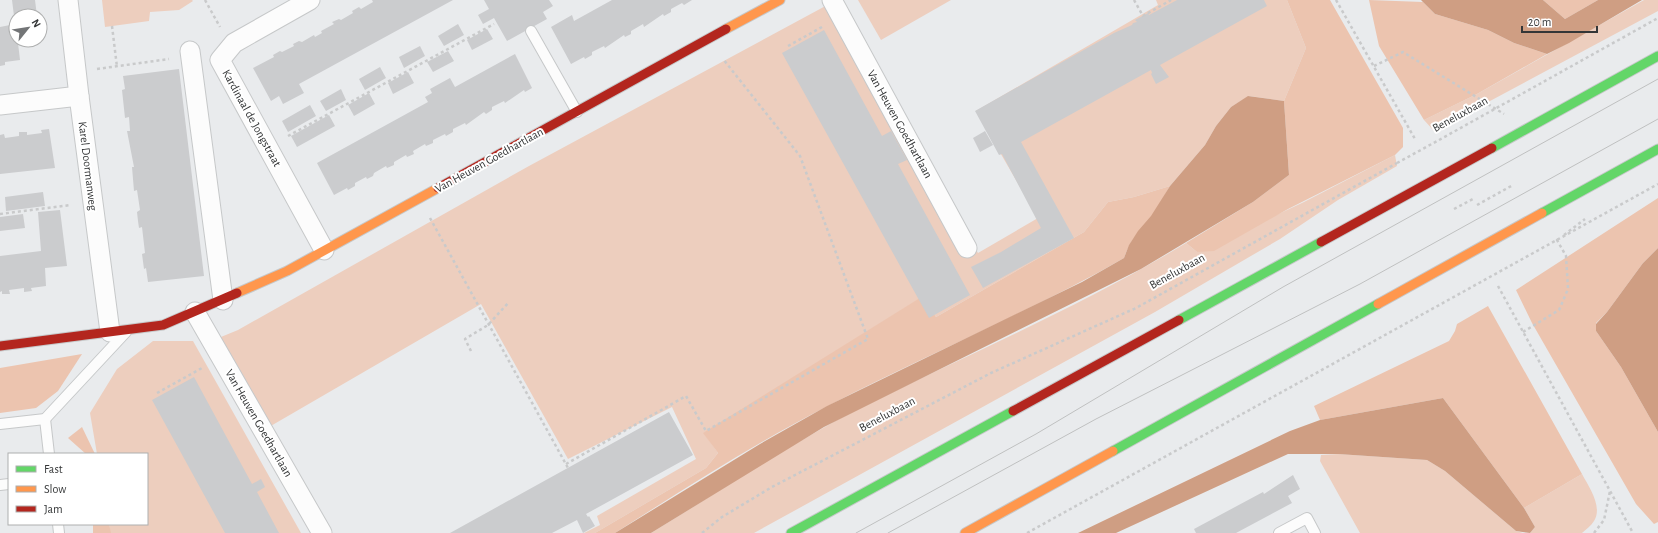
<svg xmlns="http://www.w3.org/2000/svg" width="1658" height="533" viewBox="0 0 1658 533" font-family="'Alegreya Sans',sans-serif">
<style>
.green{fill:#edcebe}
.forest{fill:#ecc4af}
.water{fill:#cf9e83}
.building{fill:#cbccce}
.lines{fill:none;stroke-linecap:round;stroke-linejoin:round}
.lane-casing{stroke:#c6c8c9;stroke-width:12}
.street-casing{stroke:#c6c8c9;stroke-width:21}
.fast-casing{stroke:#c6c8c9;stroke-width:11}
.slow-casing{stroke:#c6c8c9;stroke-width:11}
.jam-casing{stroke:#c6c8c9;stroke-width:11}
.path{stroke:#c9cacb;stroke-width:2.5;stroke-dasharray:3 3;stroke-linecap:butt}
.lane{stroke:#fcfcfc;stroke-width:10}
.street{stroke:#fcfcfc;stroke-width:19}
.fast{stroke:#63d668;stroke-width:9}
.slow{stroke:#ff974d;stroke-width:9}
.jam{stroke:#b3261e;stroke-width:9}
.tram{stroke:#bfc0c0;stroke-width:1}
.path-bridge{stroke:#c9cacb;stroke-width:2.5;stroke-dasharray:3 3;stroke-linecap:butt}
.labels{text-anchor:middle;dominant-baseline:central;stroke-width:4;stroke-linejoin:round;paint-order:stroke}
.street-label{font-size:12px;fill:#343637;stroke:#fff}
</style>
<rect width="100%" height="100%" fill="#e9ebed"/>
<g class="green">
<path d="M102 0H192L193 1 179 10 150 12 149 21 105 27Z"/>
<path d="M858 0H951L881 40Z"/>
<path d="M1156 0H1287L1306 48 1284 101 1249 96 1231 107 1216 126 1205 145 1170 186 1134 197 1108 202 1084 232 936 317 924 296 704 433 718 453 706 468 595 533H584L600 525 597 516 696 459 672 407 568 459 481 304 269 427 216 339 238 330 529 166 831 3 899 123 978 253 1038 218 976 111 1158 5Z"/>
<path d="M1644 0H1658V11L1434 131 1424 120 1477 94Z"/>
<path d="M1395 155 1397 166 1338 200 1280 239 1155 312 754 533H651C722 490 791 443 864 406 971 353 1084 305 1186 243L1197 252 1304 202Z"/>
<path d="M153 341H193L301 533H110L109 524H147V454H97L90 413 117 369Z"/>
<path d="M1338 454 1427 460 1445 471 1516 531 1523 533H1360L1320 461 1321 455Z"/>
<path d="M1582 474C1589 487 1603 507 1594 521 1591 526 1586 529 1582 533H1530L1535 527 1524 508Z"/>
</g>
<g class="forest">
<path d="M1287 0H1330L1403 128V147L1395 155 1288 209 1214 251 1197 252 1186 243 1253 202 1289 175 1284 101 1306 48Z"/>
<path d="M1369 0 1423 2 1435 14 1488 30 1514 43 1547 54 1477 94 1424 120 1379 46Z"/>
<path d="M1543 0H1598L1565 19Z"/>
<path d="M1170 186C1164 196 1159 206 1152 216 1139 233 1132 236 1124 258 1028 313 926 355 828 406 755 443 684 489 615 533H595L706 468 718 453 703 433 923 296 936 317 1084 232 1108 202 1134 197Z"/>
<path d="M1658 198V248L1643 263 1607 312 1596 323V331L1621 367 1658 432V522L1654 524 1636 504 1532 323 1516 290Z"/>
<path d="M1488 306 1582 474 1524 508 1443 398 1320 420 1314 406 1449 341 1455 331 1457 324Z"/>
<path d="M82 354 58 391 36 408 0 413V368Z"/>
<path d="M82 427 95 454H86L68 438Z"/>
<path d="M93 524H109L111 533H93Z"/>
</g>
<g class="water">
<path d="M1421 0H1543L1565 19 1598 0H1642L1569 43 1547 54 1514 43 1488 30 1435 14Z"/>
<path d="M1248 96 1284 101 1289 175 1253 202 1141 269 824 427 651 533H615L760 444 827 406 1082 282 1124 258 1129 245 1138 231 1151 216 1170 186 1205 145 1216 126 1231 107Z"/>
<path d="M1658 248V432L1621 367 1596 331V324L1607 312 1643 263Z"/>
<path d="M1443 398 1524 508 1535 527 1530 533 1516 531 1445 471 1427 460 1338 454H1288L1116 533H1078L1290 431 1320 420Z"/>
</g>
<g class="building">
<path d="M12 0H35L37 16H16V40L31 41 18 43 20 60 5 62V65L0 66V27L15 24Z"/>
<path d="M372 0H453L299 84 304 93 283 104 279 96 271 101 253 68 274 57 273 55 280 51 282 52 294 46 293 44 299 41 302 42 314 35 315 37 322 33 321 31 334 24 332 22 339 19 341 20 353 13 352 11 359 7 361 9 373 2Z"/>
<path d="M484 0H549L553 6 543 12 547 19 507 41 494 18 483 24 478 15 489 9Z"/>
<path d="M612 0H692L684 5 682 3 671 9V12L664 16 663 14 644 27 643 24 631 31V34L625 37 624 35 605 48 604 46 592 52V55L585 59 584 57 571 64 551 27 572 15 574 21Z"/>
<path d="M1177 0H1264L1267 6 1160 65 1169 77 1156 84 1151 74 1152 73 1151 70 1021 142 1074 238 983 288 971 267 1001 252 1041 228 1002 154 999 155 975 111 1114 33 1132 25 1133 23 1137 22 1135 20 1148 13 1149 15Z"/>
<path d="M458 24 464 35 444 46 438 36Z"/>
<path d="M487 29 493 39 472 50 467 40Z"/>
<path d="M824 30 882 136 891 131 907 160 898 164 970 295 929 318 782 53Z"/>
<path d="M420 46 425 56 404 68 399 57Z"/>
<path d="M448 51 454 61 433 72 427 62Z"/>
<path d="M515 54 532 88 525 92 524 90 505 103 504 101 492 107V110L486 114 484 112 466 125 465 123 453 129V132L446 136 445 134 433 140V143L426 146 425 144 413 151 414 154 407 157 406 155 394 162V165L387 168 386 166 374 173 373 176 367 179 366 177 355 183V186L348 190 347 188 334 195 317 163 428 102 425 97 432 93 430 89 450 78 455 87Z"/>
<path d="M380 67 386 78 365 90 359 79Z"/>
<path d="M179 69 204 276 148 282 146 268 144 269 142 254 145 253 142 227 139 228 138 221 137 212 140 210 137 190 134 191 132 167H134L127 131H130L129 117 125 118 122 90 125 89 123 76Z"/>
<path d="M408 72 414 83 393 94 388 83Z"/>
<path d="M341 89 346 100 326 111 320 101Z"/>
<path d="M369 93 375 104 354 116 348 105Z"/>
<path d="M310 105 316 116 288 132 282 121Z"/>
<path d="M329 115 335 126 297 147 291 136Z"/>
<path d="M49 129 55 168 0 174V135L4 134 5 138 19 136V132H27V135L42 133 41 130Z"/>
<path d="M985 131 993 145 980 152 973 138Z"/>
<path d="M43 192 45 206 6 211 5 197Z"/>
<path d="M60 210 67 266 45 268 46 286 31 288 32 291 24 292V288L9 290 10 294H2V291L0 292V256L41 251 38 212Z"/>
<path d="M23 214 25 228 0 231V217Z"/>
<path d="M194 377 252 484 261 479 265 487 257 492 279 533H225L152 400Z"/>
<path d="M669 412 693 455 586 514 588 517 589 516 595 526 583 533 577 520 552 533H450Z"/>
<path d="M1293 475 1300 489 1288 496 1292 503 1236 533H1196L1194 529 1263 492 1264 494Z"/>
</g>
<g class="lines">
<defs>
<g id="lane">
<path d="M531 31 577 112"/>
<path d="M45 419 49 454"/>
<path d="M0 424 45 419 126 332"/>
<path d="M0 485 9 484"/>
<path d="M58 524 59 533"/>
<path d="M1279 533 1307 518 1315 533"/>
</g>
<g id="street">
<path d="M68 0 79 96 110 332"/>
<path d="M310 0 234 43 220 60 324 250"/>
<path d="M832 0 967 248"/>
<path d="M190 51 223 300"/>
<path d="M0 105 79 96"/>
<path d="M195 312 322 533"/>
</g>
<g id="fast">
<path d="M1492 148 1658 56"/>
<path d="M1542 213 1658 149"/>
<path d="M1179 320 1321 242"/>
<path d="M1113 451 1378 304"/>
<path d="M791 533 1013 411"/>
</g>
<g id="slow">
<path d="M726 29 780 0"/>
<path d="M237 293 287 271 438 188"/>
<path d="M1378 304 1542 213"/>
<path d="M965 533 1113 451"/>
</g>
<g id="jam">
<path d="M438 188 726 29"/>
<path d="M1321 242 1492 148"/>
<path d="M0 346 163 325 237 293"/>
<path d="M1013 411 1179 320"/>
</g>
</defs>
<use href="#lane" class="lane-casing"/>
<use href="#street" class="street-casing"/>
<use href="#fast" class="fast-casing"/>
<use href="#slow" class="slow-casing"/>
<use href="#jam" class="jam-casing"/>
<g class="path">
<path d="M205 0 220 27"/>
<path d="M1134 0 1143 16 1171 0"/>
<path d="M1336 0 1415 139"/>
<path d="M112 26 117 67"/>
<path d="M788 46 822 27"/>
<path d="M1374 66 1403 52 1504 114"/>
<path d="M97 69 169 59"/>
<path d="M288 136 494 24"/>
<path d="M1439 140 1658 18"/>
<path d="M1477 205 1513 185"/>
<path d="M1454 209 1473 199"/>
<path d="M0 214 71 205"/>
<path d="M430 218 568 468"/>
<path d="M1564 235 1585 219"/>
<path d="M1498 286 1633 533"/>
<path d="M1523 332 1559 310 1568 289 1566 256 1557 240 1559 239"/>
<path d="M471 351 465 339 488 325 509 302"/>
<path d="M157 393 202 368"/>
<path d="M566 464 686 396 706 431 868 339 800 156 723 59"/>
<path d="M702 533 722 517 772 487 991 373 1136 308 1397 163"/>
<path d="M1027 533 1658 184"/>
<path d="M1594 533 1604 520 1610 491"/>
</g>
<use href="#lane" class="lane"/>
<use href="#street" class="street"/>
<use href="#fast" class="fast"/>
<use href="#slow" class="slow"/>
<use href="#jam" class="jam"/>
<g class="tram">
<path d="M856 533 1036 434 1283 287 1658 79"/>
<path d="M888 533 1096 419 1360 284 1658 119"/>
</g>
<path class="path-bridge" d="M1397 163 1439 140"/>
</g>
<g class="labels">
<g class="street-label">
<text transform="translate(1460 114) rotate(-29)">Beneluxbaan</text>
<text transform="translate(252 118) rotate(61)">Kardinaal de Jongstraat</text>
<text transform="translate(900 124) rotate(61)">Van Heuven Goedhartlaan</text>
<text transform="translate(489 160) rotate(-29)">Van Heuven Goedhartlaan</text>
<text transform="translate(88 166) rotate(83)">Karel Doormanweg</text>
<text transform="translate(1177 271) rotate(-29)">Beneluxbaan</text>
<text transform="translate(887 414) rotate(-28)">Beneluxbaan</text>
<text transform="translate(259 423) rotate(60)">Van Heuven Goedhartlaan</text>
</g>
</g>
<rect x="8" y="453" width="140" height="72" fill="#ffffff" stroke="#aeafaf"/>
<rect x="16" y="466" width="20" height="6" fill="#63d668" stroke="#aeafaf"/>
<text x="44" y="473" font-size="12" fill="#343637">Fast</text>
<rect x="16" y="486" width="20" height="6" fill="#ff974d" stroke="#aeafaf"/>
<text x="44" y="493" font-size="12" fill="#343637">Slow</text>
<rect x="16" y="506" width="20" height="6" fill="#b3261e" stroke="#aeafaf"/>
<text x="44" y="513" font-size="12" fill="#343637">Jam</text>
<g transform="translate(28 28) rotate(60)"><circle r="19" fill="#ffffff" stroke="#aeafaf"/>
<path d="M0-3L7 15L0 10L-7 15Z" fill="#737577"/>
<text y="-6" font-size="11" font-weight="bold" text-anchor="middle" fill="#343637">N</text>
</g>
<path d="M1522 26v6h75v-6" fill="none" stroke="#343637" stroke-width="2"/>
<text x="1528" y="26" font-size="12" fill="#343637" stroke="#ffffff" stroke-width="3" paint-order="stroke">20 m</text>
</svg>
